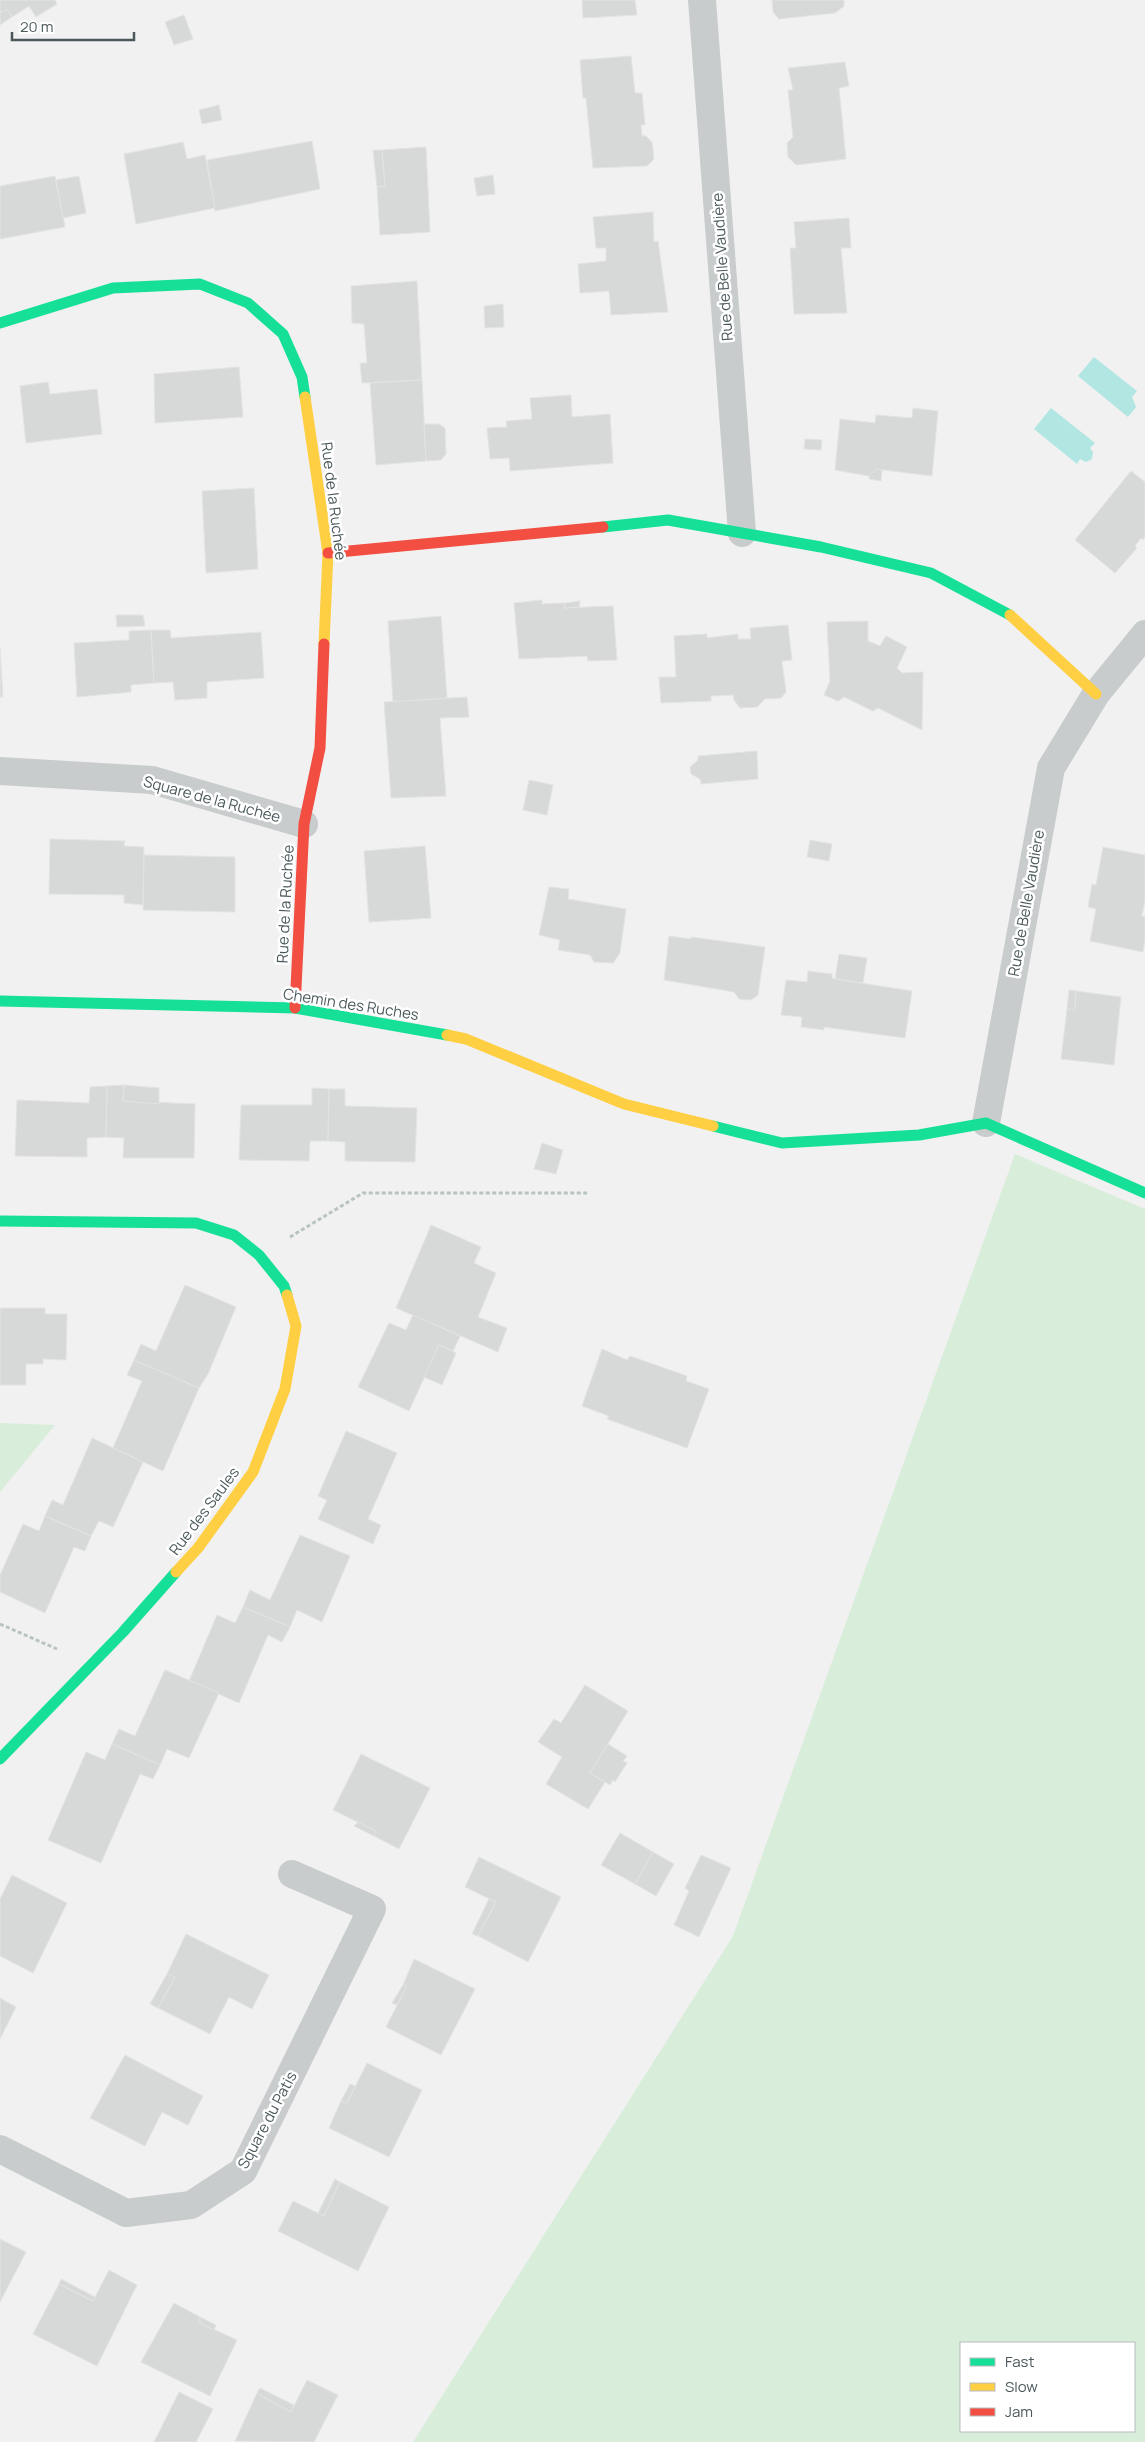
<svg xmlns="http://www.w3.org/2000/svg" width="1145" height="2442" viewBox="0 0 1145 2442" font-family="Manrope,sans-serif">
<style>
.green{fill:#d8edda;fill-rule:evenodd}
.water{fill:#b1e6e3}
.building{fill:#d7d9d9;stroke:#e3e3e3}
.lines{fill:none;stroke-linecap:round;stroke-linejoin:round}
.path{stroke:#b9c4be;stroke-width:3;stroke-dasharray:4 2.5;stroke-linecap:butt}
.street{stroke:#c9cccc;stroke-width:28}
.fast{stroke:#16e098;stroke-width:11}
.slow{stroke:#ffcf43;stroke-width:11}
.jam{stroke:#f24e42;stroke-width:11}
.labels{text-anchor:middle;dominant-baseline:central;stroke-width:5;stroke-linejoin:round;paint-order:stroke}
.street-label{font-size:15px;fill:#4a585b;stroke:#fff}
</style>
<rect width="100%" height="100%" fill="#f1f1f1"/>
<g class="green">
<path d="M1015 1154 1145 1209V2442H413L733 1936ZM1134 2343V2431H961V2343Z"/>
<path d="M0 1423 55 1425 0 1492Z"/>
</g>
<g class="water">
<path d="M1094 357 1137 391 1132 397 1136 407 1128 417 1078 376Z"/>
<path d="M1051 408 1095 443 1090 448 1093 452 1092 459 1086 462 1080 459 1077 464 1034 429Z"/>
</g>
<g class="building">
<path d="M0 0H55L57 4 36 17 29 6 12 17 7 9 0 13Z"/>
<path d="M582 0H635L637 15 583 18Z"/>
<path d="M772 0H844V6L835 13 779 19 773 12Z"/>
<path d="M7 9 12 17 0 25V13Z"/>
<path d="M184 15 193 39 174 45 165 22Z"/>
<path d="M631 56 635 93H642L645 125H641L642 136H646L652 142 654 159 647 166 593 168 586 98H583L580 60Z"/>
<path d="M845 62 849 86 839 88 846 159 796 165 788 157 787 143 793 137 788 90H793L788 68Z"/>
<path d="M219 105 222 120 202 124 199 110Z"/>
<path d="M312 141 320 189 215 211 207 160Z"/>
<path d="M183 142 187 159 205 155 215 208 136 224 124 154Z"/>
<path d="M426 147 430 232 380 235 377 187 385 186 382 150Z"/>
<path d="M373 150H382L385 186 377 187Z"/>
<path d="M493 175 495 194 477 196 474 178Z"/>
<path d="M55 176 65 227 0 239V186Z"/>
<path d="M79 176 86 213 63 218 56 180Z"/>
<path d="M653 212 654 242 658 241 668 312 611 315 609 291 580 293 578 264 606 261V248H596L593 217Z"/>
<path d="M849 218 851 248H841L847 313 794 314 790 248H796L794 222Z"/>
<path d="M417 281 422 380 362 383 360 363H367L364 324 352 323 351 286Z"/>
<path d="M503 304 504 327 485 328 484 306Z"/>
<path d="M239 367 243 417 155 423 154 374Z"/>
<path d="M422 380 426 461 376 465 370 383Z"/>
<path d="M48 382 50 394 97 389 102 434 26 443 20 386Z"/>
<path d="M571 395 572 417 610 414 613 463 510 471 509 458 490 459 487 428 507 427 506 421 532 419 530 398Z"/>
<path d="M913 408 938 411 932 476 876 469 869 476 835 470 840 419 875 423 876 415 912 418Z"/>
<path d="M424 424H439L445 428 446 454 441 460 426 461Z"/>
<path d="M805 439 822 440 821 450 804 449Z"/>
<path d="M876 469 882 470 881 481 869 479V476Z"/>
<path d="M1131 471 1145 482V537L1143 540 1141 538 1135 546 1137 548 1115 573 1075 540Z"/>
<path d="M254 488 258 569 206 573 202 491Z"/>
<path d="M542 600V604L565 603 564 608 613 606 617 660 588 661 587 656 519 659 514 603Z"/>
<path d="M580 601 579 607 564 608 565 603Z"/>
<path d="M116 615H143L145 626 117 627Z"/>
<path d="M441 616 447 698 393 702 388 621Z"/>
<path d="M868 621V641L880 646 886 636 907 647 897 668 902 673 923 672 922 730 878 708 873 711 844 697 838 701 824 695 830 681 827 622Z"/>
<path d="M788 625 792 660 782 661 786 692 781 698 765 699 757 707 740 708 734 700 733 695 711 696V701L661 703 659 677H676L674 636 707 634V638L738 634V639H751L750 628Z"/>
<path d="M151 630 154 683 131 685V692L77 697 74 643 129 640V631Z"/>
<path d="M151 630H170L171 638 261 632 264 678 207 682V698L175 700 173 682 154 683Z"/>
<path d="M0 648 3 697H0Z"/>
<path d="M467 697 469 717 440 718 446 796 391 798 384 702Z"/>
<path d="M757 751 758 779 701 784 700 779 691 774 690 767 698 760V756Z"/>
<path d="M529 780 553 785 547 815 523 810Z"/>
<path d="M50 839 125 841 124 846 144 847 143 905 124 903V895L49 894Z"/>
<path d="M810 840 832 844 829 861 807 857Z"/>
<path d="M425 846 431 918 369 922 364 851Z"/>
<path d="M1103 847 1145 855V900L1142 916 1145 917V939L1143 952 1090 941 1096 909 1088 907 1092 884 1096 885Z"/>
<path d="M144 855 235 857V912L143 910Z"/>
<path d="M549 887 569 889 568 899 626 909 620 953 613 963 594 962 590 955 558 950 560 940 539 935Z"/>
<path d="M669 936 691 939V937L765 947 758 995 751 1000 739 999 734 992 664 980Z"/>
<path d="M839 954 867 958 863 983 835 979Z"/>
<path d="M808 971 832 974V978L835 979 912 991 905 1038 824 1027V1030L801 1027 802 1017 781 1015 786 980 807 982Z"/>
<path d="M1069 990 1076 991 1075 1010 1067 1009Z"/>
<path d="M1076 991 1121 997 1114 1065 1061 1059 1067 1009 1075 1010Z"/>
<path d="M124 1085 123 1101 195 1104 194 1158H123L124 1138 106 1137 107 1086Z"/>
<path d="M124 1085 159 1088V1104L123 1101Z"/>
<path d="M107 1086 106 1137 87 1138V1157L15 1156 17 1100 89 1103 90 1087Z"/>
<path d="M312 1088 329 1089 328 1141H310L309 1161 239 1160 241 1105H312Z"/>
<path d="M329 1089H345V1106L417 1108 415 1162 345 1161V1142L328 1141Z"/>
<path d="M542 1143 563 1150 556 1174 534 1169Z"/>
<path d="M431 1225 481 1247 474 1263 496 1273 478 1317 507 1328 498 1352 396 1308Z"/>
<path d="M185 1285 236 1307 208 1374 199 1388 134 1360 141 1344 156 1351Z"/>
<path d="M0 1308H45V1314H67L66 1360 43 1359V1364H26V1385H0Z"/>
<path d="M413 1315 460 1336 453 1351 439 1345 409 1411 358 1387 389 1323 406 1330Z"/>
<path d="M439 1345 456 1353 442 1385 424 1377Z"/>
<path d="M602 1349 627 1360 630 1356 687 1376 686 1381 709 1389 687 1448 607 1419 609 1416 582 1406Z"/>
<path d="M134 1360 199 1388 163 1471 113 1448 142 1381 127 1375Z"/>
<path d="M346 1431 397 1453 368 1519 381 1525 373 1544 318 1519 327 1500 318 1496Z"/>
<path d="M92 1438 143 1462 113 1527 99 1521 91 1536 45 1516 52 1500 63 1505Z"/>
<path d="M45 1516 91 1536 85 1551 74 1547 45 1613 0 1592V1575L23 1524 39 1531Z"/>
<path d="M300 1535 350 1556 322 1622 297 1610 290 1627 243 1607 250 1590 270 1600Z"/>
<path d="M243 1607 290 1627 282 1642 268 1635 239 1703 189 1681 217 1615 235 1623Z"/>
<path d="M165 1670 219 1693 189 1758 167 1749 160 1765 112 1744 119 1729 135 1736Z"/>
<path d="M585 1685 628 1711 590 1773 605 1782 588 1809 546 1784 562 1757 538 1742 554 1719 561 1723Z"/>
<path d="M112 1744 160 1765 153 1779 140 1774 101 1863 48 1840 86 1752 105 1760Z"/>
<path d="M608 1744 627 1756 623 1761 627 1763 615 1782 613 1780 610 1785 590 1773Z"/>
<path d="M361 1754 430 1788 399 1849 374 1836 376 1831 333 1810Z"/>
<path d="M358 1822 376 1831 374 1836 354 1826Z"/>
<path d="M620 1833 653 1852 635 1884 601 1865Z"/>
<path d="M653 1852 674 1864 656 1896 635 1884Z"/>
<path d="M701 1855 731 1868 699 1937 674 1925 689 1891 685 1888Z"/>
<path d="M479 1857 561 1897 528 1962 478 1936 496 1902 465 1887Z"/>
<path d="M12 1875 67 1903 33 1973 0 1956V1899Z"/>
<path d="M489 1899 496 1902 478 1936 472 1934Z"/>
<path d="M186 1934 269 1975 252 2009 229 1997 210 2034 158 2008 175 1977 167 1974Z"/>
<path d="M414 1959 475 1989 441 2055 386 2027 407 1986 403 1985Z"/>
<path d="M167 1974 175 1977 158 2008 150 2004Z"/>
<path d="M403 1985 407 1986 397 2005 392 2003Z"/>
<path d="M0 1998 16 2007 0 2039Z"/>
<path d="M125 2055 203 2096 188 2125 162 2112 145 2146 90 2118Z"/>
<path d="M367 2063 422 2090 389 2157 329 2128 341 2101 347 2103Z"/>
<path d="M350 2084 355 2086 347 2103 341 2101Z"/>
<path d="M335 2179 340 2182 324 2216 318 2213Z"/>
<path d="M340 2182 389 2207 358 2271 278 2231 293 2201 324 2216Z"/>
<path d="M0 2239 26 2252 0 2302Z"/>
<path d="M109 2270 137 2285 97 2366 33 2334 59 2284 93 2301Z"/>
<path d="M61 2279 95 2297 93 2301 59 2284Z"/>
<path d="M174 2303 200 2317V2323L237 2340 210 2396 141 2362Z"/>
<path d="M200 2317 216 2325 214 2330 200 2323Z"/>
<path d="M307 2380 338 2395 314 2442 235 2441 257 2393 291 2412Z"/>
<path d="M260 2388 294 2405 291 2412 257 2393Z"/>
<path d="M179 2392 213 2409 196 2442H154Z"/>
</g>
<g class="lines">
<g class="path">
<path d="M290 1237 363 1193H587"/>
<path d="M0 1624 57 1649"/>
</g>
<g class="street">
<path d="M702 0 742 533"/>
<path d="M0 771 152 780 304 824"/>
<path d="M986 1123 1051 768 1096 694 1145 634"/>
<path d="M0 2149 126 2213 191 2205 243 2171 372 1909 292 1874"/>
</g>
<g class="fast">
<path d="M0 323 113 288 200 284 248 303 283 334 302 377 305 397"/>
<path d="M603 527 668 520 821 547 931 573 1010 615"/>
<path d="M0 1001 295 1008 447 1035"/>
<path d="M713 1126 782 1143 919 1135 986 1123 1145 1193"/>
<path d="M0 1221 196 1223 234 1235 259 1255 284 1286 287 1295"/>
<path d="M0 1759 123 1632 176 1572"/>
</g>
<g class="slow">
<path d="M305 397 328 553 324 644"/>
<path d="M1010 615 1096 694"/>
<path d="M447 1035 466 1039 624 1104 713 1126"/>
<path d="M176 1572 198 1548 253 1472 285 1389 296 1326 287 1295"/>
</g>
<g class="jam">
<path d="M328 553 603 527"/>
<path d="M295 1008 304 824 320 748 324 644"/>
</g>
</g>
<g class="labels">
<g class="street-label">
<text transform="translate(722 267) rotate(-94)">Rue de Belle Vaudière</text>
<text transform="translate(334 501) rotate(83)">Rue de la Ruchée</text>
<text transform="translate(212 799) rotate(15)">Square de la Ruchée</text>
<text transform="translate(1026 903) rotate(-80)">Rue de Belle Vaudière</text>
<text transform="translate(285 904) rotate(-87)">Rue de la Ruchée</text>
<text transform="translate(351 1004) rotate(9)">Chemin des Ruches</text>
<text transform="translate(204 1511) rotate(-53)">Rue des Saules</text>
<text transform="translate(267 2120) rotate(-62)">Square du Patis</text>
</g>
</g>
<rect x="960" y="2342" width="175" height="90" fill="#ffffff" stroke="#b7bcbd"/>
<rect x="970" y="2358" width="25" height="8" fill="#16e098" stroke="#b7bcbd"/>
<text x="1005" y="2367" font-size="15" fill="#4a585b">Fast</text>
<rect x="970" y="2383" width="25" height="8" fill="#ffcf43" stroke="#b7bcbd"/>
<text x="1005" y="2392" font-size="15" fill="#4a585b">Slow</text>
<rect x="970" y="2408" width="25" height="8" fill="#f24e42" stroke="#b7bcbd"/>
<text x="1005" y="2417" font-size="15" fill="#4a585b">Jam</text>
<path d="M12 32v8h122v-8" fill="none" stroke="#4a585b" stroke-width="2.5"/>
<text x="20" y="32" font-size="15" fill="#4a585b" stroke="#ffffff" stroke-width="4" paint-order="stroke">20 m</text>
</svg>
